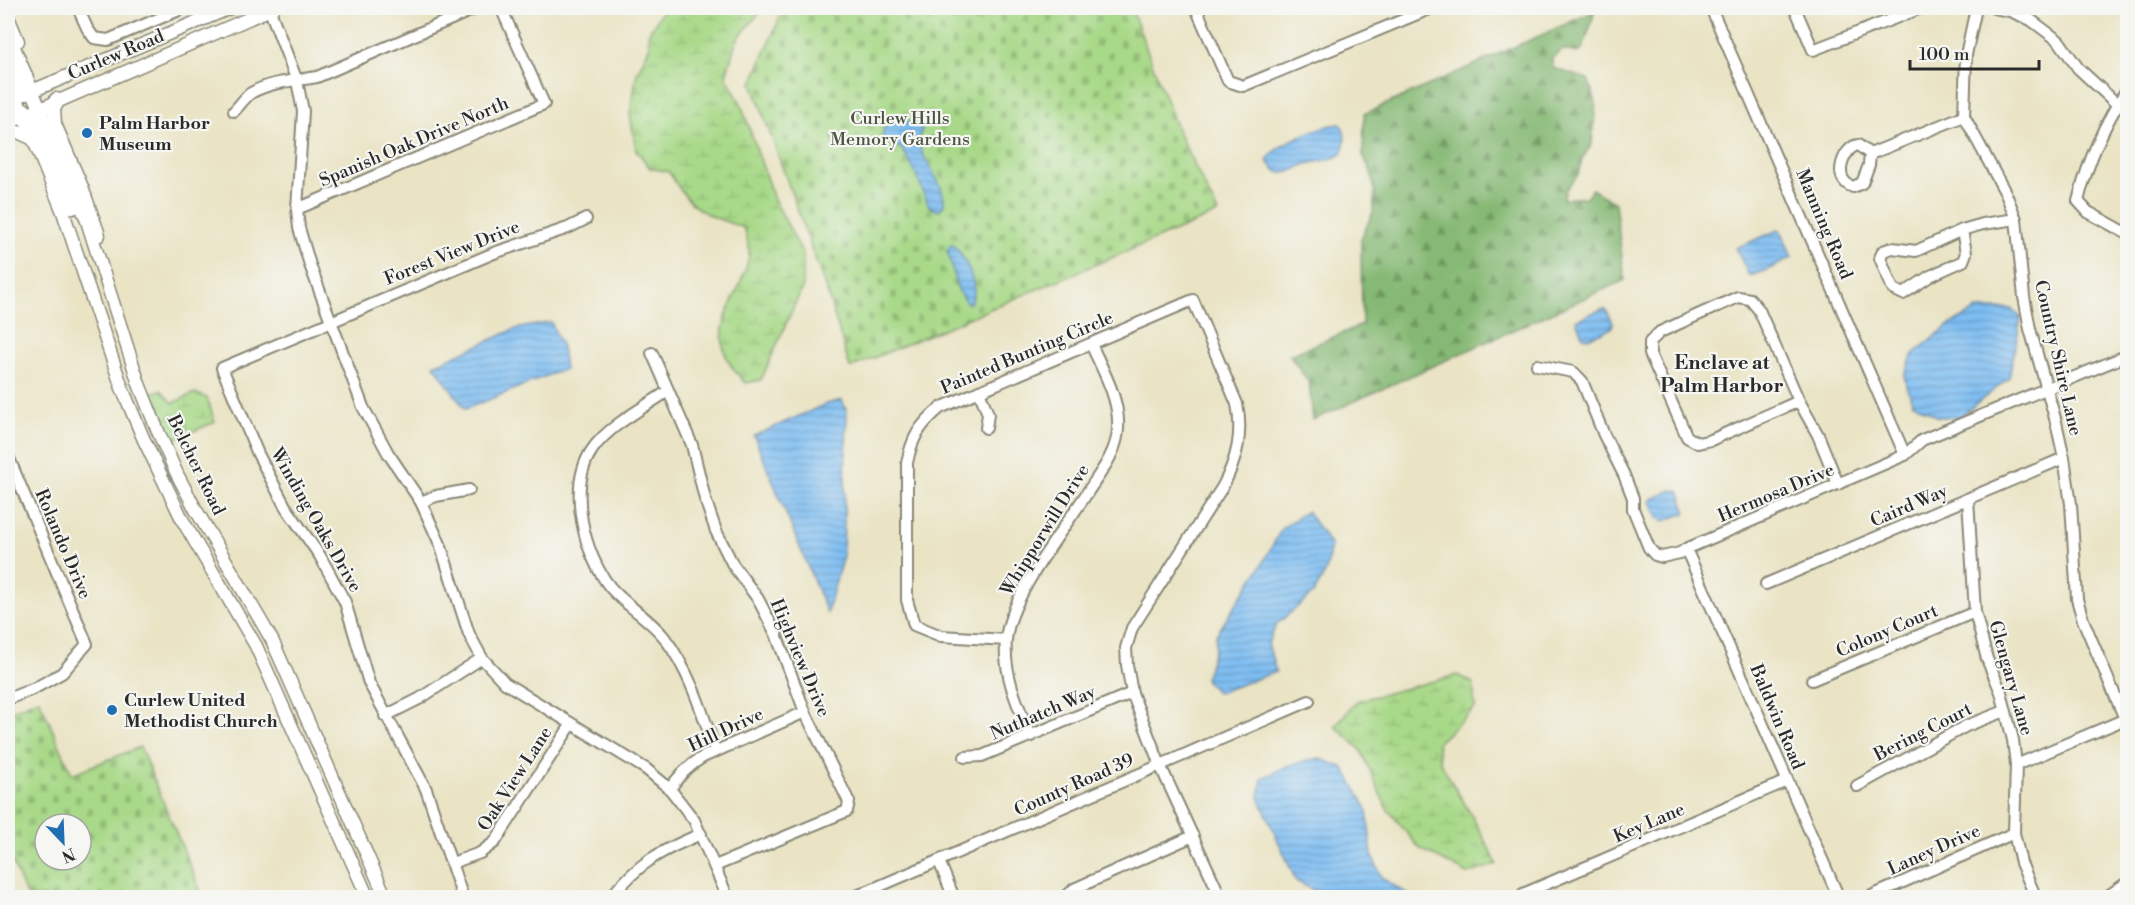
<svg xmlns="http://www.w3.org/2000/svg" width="2135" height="905" viewBox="0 0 2135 905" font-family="'Libre Bodoni',serif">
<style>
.forest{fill:url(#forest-firs);stroke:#587250;stroke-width:1.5}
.wetland{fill:url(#wetland-marsh);stroke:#6a825a;stroke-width:1.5}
.cemetery{fill:url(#cemetery-stones);stroke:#6a825a;stroke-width:1.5;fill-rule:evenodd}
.water{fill:url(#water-rules);stroke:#54748e;stroke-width:1.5}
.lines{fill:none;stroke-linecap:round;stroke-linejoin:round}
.minor-casing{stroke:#8a8878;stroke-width:14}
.major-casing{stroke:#8a8878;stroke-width:15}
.minor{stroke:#fff;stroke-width:10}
.major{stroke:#fff;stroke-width:12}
.poi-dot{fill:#1f6fb2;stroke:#f6f6f2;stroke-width:2}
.labels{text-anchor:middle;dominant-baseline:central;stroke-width:4.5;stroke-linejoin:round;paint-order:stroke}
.street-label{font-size:18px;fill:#2b2b2b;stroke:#f6f6f2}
.park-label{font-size:18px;fill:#4a5642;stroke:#f6f6f2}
.poi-label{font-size:18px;font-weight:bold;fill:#2b2b2b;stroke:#f6f6f2;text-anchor:start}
.neighbourhood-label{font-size:20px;font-weight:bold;fill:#2b2b2b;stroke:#f6f6f2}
</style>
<defs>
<pattern id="forest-firs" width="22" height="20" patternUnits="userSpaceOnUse" patternTransform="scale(1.5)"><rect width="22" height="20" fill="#86b974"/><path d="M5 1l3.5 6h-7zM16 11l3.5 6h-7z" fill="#6e975f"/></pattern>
<pattern id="wetland-marsh" width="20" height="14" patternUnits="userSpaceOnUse" patternTransform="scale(1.5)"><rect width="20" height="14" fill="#a8d988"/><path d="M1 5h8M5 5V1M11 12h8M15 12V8" fill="none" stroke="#91ba76"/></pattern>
<pattern id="cemetery-stones" width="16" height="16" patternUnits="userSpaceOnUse" patternTransform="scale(1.5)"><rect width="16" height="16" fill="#a8d988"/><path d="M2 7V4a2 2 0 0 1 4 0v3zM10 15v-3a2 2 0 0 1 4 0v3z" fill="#91ba76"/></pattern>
<pattern id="water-rules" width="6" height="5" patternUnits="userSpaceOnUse" patternTransform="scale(1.5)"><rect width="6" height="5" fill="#7dbdf2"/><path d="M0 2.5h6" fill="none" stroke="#679ac4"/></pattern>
</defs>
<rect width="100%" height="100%" fill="#f6f6f2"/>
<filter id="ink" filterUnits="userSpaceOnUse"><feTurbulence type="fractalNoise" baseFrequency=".0167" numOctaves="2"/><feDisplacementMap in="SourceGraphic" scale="12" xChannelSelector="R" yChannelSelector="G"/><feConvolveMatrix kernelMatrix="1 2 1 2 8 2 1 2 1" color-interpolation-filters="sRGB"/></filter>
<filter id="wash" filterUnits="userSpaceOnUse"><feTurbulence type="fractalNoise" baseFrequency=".008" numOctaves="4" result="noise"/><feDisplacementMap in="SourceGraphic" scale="24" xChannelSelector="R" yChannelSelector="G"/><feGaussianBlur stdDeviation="1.35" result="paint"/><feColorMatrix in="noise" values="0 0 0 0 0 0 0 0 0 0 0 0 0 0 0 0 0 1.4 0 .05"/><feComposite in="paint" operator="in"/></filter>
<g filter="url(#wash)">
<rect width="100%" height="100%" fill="#eae4c5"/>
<path class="forest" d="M1595 11C1591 21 1586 47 1579 53L1563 50 1552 58 1553 68 1588 79 1596 102 1592 144 1582 159 1578 175 1566 189 1563 199 1586 197 1592 189 1615 203 1625 280 1313 420 1309 383 1290 355 1362 325 1361 239 1373 212 1375 192 1371 172 1363 155 1364 114Z"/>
<g class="wetland">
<path d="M664 8H758L759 13 736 41 726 76 741 104 773 197 803 254V286L761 380 745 383C739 375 729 366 726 356 712 319 744 291 749 255 750 247 746 236 744 228 702 213 693 213 669 172L650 168 636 150 630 114 637 73 649 48 648 34Z"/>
<path d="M161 390 173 403 195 393 207 398 215 422 173 440 151 393Z"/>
<path d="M1457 675 1473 683 1475 708 1437 743 1440 762 1473 818 1497 864 1468 874 1419 848 1386 807 1361 750 1335 726 1357 701Z"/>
</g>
<g class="cemetery">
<path d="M780 8H1131L1179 134 1218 213 850 368 828 294 752 83 781 15Z"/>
<path d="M39 699 72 774 140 747 201 892 189 898 27 897 8 851V712ZM45 824H81V860H45Z"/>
</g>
<g class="water">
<path d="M893 121 912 122 922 128C922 132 920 134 919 138 917 157 946 181 944 205L940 210H936L929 206C922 191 913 162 902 150 893 140 878 147 884 127Z"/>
<path d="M1341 124C1347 135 1345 143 1342 154 1330 162 1317 160 1304 165 1297 168 1290 174 1281 173 1276 173 1271 165 1267 161 1274 144 1322 125 1341 124Z"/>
<path d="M1778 230 1782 232 1792 258 1765 271 1749 276 1736 248Z"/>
<path d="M951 244C965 253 982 291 969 304 955 296 953 266 947 251Z"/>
<path d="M1602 309H1606L1613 323 1612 328 1588 338 1583 337 1576 320Z"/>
<path d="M1979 309H2013L2021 318 2009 378 1960 417H1938L1912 402 1904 376 1913 354 1948 326Z"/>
<path d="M551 322 562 347 565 369C531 381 499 397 465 409L434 365 515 329Z"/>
<path d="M842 400 847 412 843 556 827 613 754 436 826 404Z"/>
<path d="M1672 490 1679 491 1686 510 1685 513 1664 521 1658 518 1651 501 1652 499Z"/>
<path d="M1307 511 1331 546 1326 571 1314 593 1277 624 1268 643 1276 672 1217 693 1205 679 1215 647 1216 635 1261 566 1282 528Z"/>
<path d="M1318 758 1344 768 1367 809 1372 855 1382 878 1412 897H1345L1340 895 1315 891 1296 881 1259 798 1262 778 1290 765Z"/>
</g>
</g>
<g filter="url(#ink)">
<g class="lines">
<defs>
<g id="minor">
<path d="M78 8 87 28 94 38 108 40 184 8"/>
<path d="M269 8 297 81 303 111 297 209 299 228 310 265 363 407 388 453 421 502 440 544 469 634 482 658 505 683 646 769 670 789 694 820 728 898"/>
<path d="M1196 8 1228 81 1243 86 1432 8"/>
<path d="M1711 8 1905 455"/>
<path d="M1795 8 1813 50 1921 8"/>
<path d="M1976 8 1966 55 1964 116 2006 194 2016 219 2024 297 2030 329 2056 422 2064 458 2071 504 2077 599 2083 620 2125 719"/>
<path d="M1994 8 2010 11 2031 20 2059 41 2078 68 2117 104"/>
<path d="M2128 88C2105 122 2088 161 2078 201L2088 212 2128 234"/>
<path d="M234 111C240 105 245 97 251 93 272 81 295 81 317 77L477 8"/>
<path d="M1870 154 1858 145C1845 146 1830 179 1853 187L1862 183 1869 165 1870 154 1964 116"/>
<path d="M297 209 544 104 501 8"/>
<path d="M1962 230 1966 253 1963 261 1930 276 1903 294 1893 289 1880 258 1883 251 1892 248 1916 251 1962 230 1983 224 2016 219"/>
<path d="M652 353 692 445 705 499 716 531 733 565 758 599 776 634 805 712 849 802 847 811 715 866"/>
<path d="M1537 365 1573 372 1582 381 1604 435 1624 475 1633 498V509L1649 548 1655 555 1662 557 1680 553 1686 549 1905 455 1922 440 2128 355"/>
<path d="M668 391C645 407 608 426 592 450 567 487 584 555 610 587 626 606 649 618 664 637 689 670 702 711 715 750"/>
<path d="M979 391 988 414 986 428"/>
<path d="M1799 401 1711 440 1698 443 1687 437 1650 354V342L1660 332 1738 297 1750 299 1759 310 1799 401 1818 435 1838 484"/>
<path d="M8 456 87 644 62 673 35 688 8 699"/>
<path d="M1968 499 1975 612 1987 659 2001 692 2013 740 2016 765 2014 833 2021 863 2036 898"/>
<path d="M421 502 436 496 469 490"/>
<path d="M1686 549 1839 898"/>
<path d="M1766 584 2064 458"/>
<path d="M1006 640 941 636 914 625 907 600V463C912 437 920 425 940 408L1193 300 1237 404C1243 434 1237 459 1223 486L1132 628 1126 648 1127 665 1132 693 1160 765 1221 898"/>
<path d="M1812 680 1975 612"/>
<path d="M385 716 419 699 482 658"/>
<path d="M1031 736C1018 707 1003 673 1006 640 1009 597 1065 528 1089 490 1101 472 1117 452 1118 429 1120 399 1103 371 1091 344"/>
<path d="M965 757 982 756 1132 693"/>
<path d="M2016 765 2128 718"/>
<path d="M1857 786 1966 726 2005 711"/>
<path d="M670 789C679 775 688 766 703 757L805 712"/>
<path d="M939 861 954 898"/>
<path d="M452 863 480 853 495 842 571 725"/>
<path d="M1523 894 1787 781"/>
<path d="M463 898 426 789 369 683 345 602 320 556 285 506 258 454 222 368 494 253 568 228 586 219"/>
<path d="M610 898C640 862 658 852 701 834"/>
<path d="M852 898 1309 701"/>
<path d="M1065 898 1074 889 1193 836"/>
<path d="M1867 898 2014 833"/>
<path d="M2105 898 2128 882"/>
</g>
<g id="major">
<path d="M8 17 18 41"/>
<path d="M8 33 86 218 139 384 157 429 177 474 196 510 272 640 386 898"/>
<path d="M8 59 20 84 33 94"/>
<path d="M8 77 63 212 122 388 144 440 183 521 256 646 368 898"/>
<path d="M56 99 59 100 54 109 55 124 82 187 99 235"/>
<path d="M8 101 230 8"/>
<path d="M24 109C43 124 63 184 73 208"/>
<path d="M8 123 273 8"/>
<path d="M8 132H18L31 138V135"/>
</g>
</defs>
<use href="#minor" class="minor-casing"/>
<use href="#major" class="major-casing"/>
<use href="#minor" class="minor"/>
<use href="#major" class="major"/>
</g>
</g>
<g class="poi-dot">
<circle cx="87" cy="133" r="6"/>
<circle cx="112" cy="710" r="6"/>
</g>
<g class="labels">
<g class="street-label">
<text transform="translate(116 55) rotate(-23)">Curlew Road</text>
<text transform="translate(414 142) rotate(-23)">Spanish Oak Drive North</text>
<text transform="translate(1824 224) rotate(67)">Manning Road</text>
<text transform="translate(452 253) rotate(-22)">Forest View Drive</text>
<text transform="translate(1027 353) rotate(-23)">Painted Bunting Circle</text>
<text transform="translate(2058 358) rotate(77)">Country Shire Lane</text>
<text transform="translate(196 465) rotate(64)">Belcher Road</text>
<text transform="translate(1776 493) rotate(-23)">Hermosa Drive</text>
<text transform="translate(1909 506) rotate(-23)">Caird Way</text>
<text transform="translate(316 520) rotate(60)">Winding Oaks Drive</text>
<text transform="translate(1045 530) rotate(-58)">Whipporwill Drive</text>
<text transform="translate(63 544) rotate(67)">Rolando Drive</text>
<text transform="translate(1887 631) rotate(-23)">Colony Court</text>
<text transform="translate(800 658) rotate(67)">Highview Drive</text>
<text transform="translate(2011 678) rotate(74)">Glengary Lane</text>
<text transform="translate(1043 713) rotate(-23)">Nuthatch Way</text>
<text transform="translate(1777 717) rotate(67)">Baldwin Road</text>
<text transform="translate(726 730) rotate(-25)">Hill Drive</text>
<text transform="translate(1923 732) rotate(-27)">Bering Court</text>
<text transform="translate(515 779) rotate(-57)">Oak View Lane</text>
<text transform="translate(1074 785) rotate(-24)">County Road 39</text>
<text transform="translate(1649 823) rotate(-23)">Key Lane</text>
<text transform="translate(1934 850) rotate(-24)">Laney Drive</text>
</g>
<g class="park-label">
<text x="900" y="118">Curlew Hills<tspan x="900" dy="21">Memory Gardens</tspan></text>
</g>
<g class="poi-label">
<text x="99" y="123">Palm Harbor<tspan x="99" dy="21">Museum</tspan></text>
<text x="124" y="700">Curlew United<tspan x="124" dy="21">Methodist Church</tspan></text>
</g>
<g class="neighbourhood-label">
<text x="1722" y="363">Enclave at<tspan x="1722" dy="23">Palm Harbor</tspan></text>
</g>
</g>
<rect width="2135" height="905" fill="none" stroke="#f6f6f2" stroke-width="30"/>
<g transform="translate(63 842) rotate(157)"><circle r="28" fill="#f6f6f2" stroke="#a5a5a2" stroke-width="1.5"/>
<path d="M0-4.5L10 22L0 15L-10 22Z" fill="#1f6fb2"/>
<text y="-9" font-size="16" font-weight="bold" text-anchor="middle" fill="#2b2b2b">N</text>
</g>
<path d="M1910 60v9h129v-9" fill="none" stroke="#2b2b2b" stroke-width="3"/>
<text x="1919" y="60" font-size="18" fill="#2b2b2b" stroke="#f6f6f2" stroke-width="4.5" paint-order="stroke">100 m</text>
</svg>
